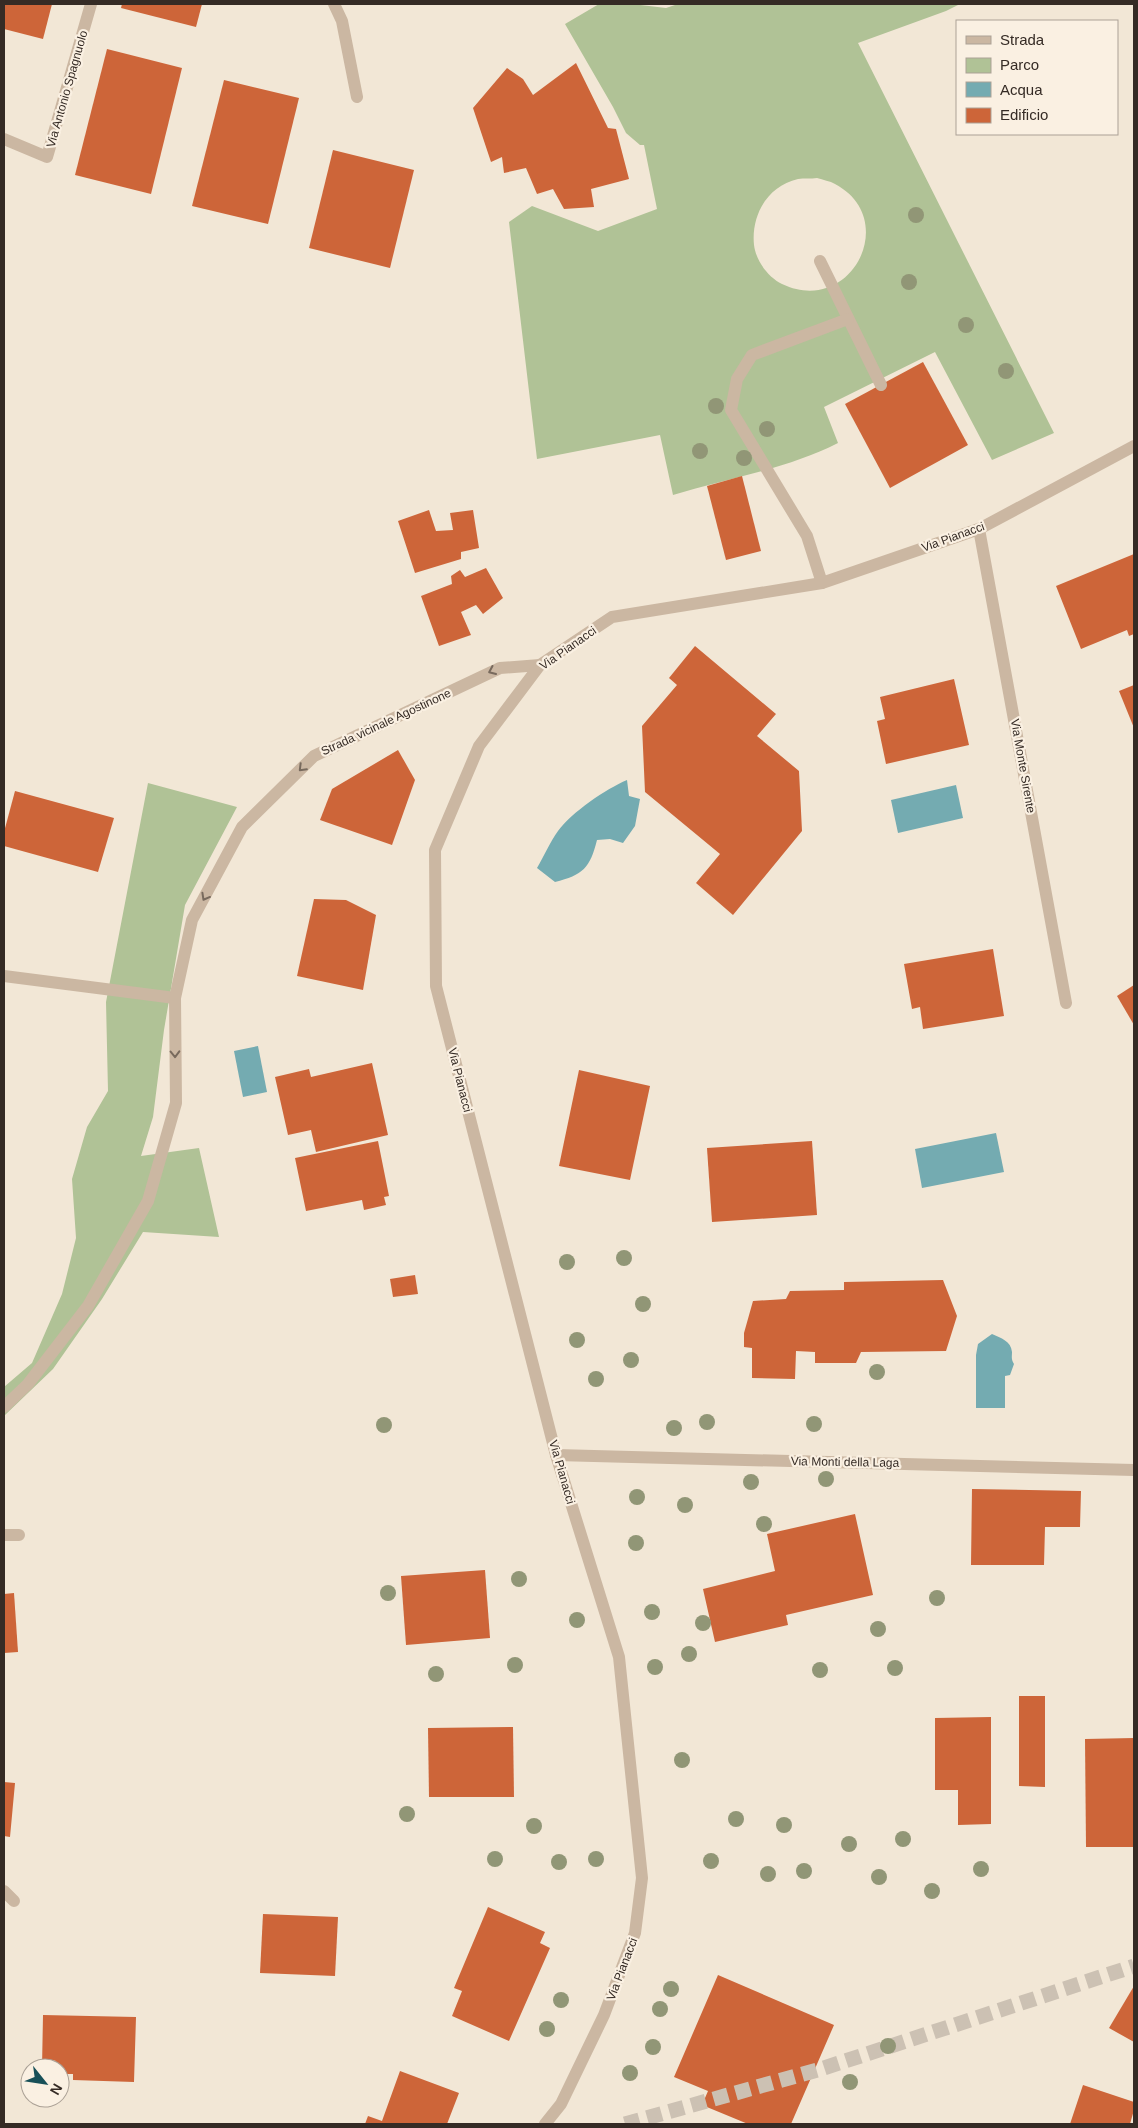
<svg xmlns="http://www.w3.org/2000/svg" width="1138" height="2128" viewBox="0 0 1138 2128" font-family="Arial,sans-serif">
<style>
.green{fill:#b0c296;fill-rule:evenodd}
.water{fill:#74abb1}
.building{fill:#cd6539}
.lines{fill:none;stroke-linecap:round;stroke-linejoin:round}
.highway-tunnel{stroke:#ccc1b3;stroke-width:15;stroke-dasharray:15 8;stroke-linecap:butt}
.lane{stroke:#cbb7a2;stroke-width:12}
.street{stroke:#cbb7a2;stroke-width:12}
.tree{fill:#919676}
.oneway{stroke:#786a5d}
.labels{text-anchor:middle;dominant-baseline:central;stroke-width:4.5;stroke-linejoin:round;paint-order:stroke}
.street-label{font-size:12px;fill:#352b25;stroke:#faf0e2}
</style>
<rect width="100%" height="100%" fill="#f2e7d6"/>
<g class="green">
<path d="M599 4H632L666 8 678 4H960L946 11 858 43 1054 433 992 460 935 352 824 407 838 443C787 469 728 478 673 495L660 435 537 459 509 222 532 206 598 231 657 209 644 145H640L626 133 613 107 565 24ZM817 178C823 180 830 181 835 184 901 219 851 317 782 284 768 277 756 261 754 245 751 216 767 186 798 179 804 178 811 179 817 178Z"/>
<path d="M148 783 237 807 185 905 164 1030 153 1117 141 1156 199 1148 219 1237 143 1232 102 1299 53 1369 4 1416V1387L32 1363 62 1294 76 1238 72 1179 87 1127 108 1091 106 1002Z"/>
</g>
<g class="water">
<path d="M627 780 629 796 640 799 635 826 623 843 610 839 597 840C590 868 583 875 555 882L537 868C544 856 550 842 558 831 572 812 606 789 627 780Z"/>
<path d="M956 785 963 818 898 833 891 800Z"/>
<path d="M258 1046 267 1092 243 1097 234 1051Z"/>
<path d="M996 1133 1004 1172 922 1188 915 1149Z"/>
<path d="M992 1334C1001 1338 1011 1341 1012 1352 1012 1357 1011 1359 1014 1364L1010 1375 1005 1376V1408H976V1355L978 1344Z"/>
</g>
<g class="building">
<path d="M4 4H52L43 39 4 29Z"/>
<path d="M122 4H202L196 27 121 8Z"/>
<path d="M107 49 182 68 151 194 75 175Z"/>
<path d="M576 63 608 128 616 129 629 179 591 189 594 207 564 209 553 189 537 194 526 168 504 173 502 157 491 162 473 108 507 68 523 79 533 95Z"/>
<path d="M224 80 299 98 268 224 192 206Z"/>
<path d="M333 150 414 170 390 268 309 248Z"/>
<path d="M923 362 968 445 890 488 845 404Z"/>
<path d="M742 476 761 551 726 560 707 486Z"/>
<path d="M429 510 436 531 453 530 450 513 473 510 479 548 461 552V559L415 573 398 521Z"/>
<path d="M1134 554V634L1129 636 1127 630 1081 649 1056 586Z"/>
<path d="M486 568 503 598 483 614 476 605 461 612 471 635 439 646 421 596 452 584 451 576 460 570 465 577Z"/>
<path d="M695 646 776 714 757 736 799 771 802 831 733 915 696 883 720 854 645 792 642 726 677 685 669 678Z"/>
<path d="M954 679 969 745 886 764 877 721 885 719 880 697Z"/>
<path d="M1134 685V728L1119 691Z"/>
<path d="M398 750 415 780 392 845 320 820 332 789Z"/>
<path d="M15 791 114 818 98 872 4 846V832Z"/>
<path d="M314 899 346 900 376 915 363 990 297 976Z"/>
<path d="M993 949 1004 1016 923 1029 920 1007 912 1009 904 964Z"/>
<path d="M1134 985V1025L1117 996Z"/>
<path d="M372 1063 388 1135 316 1152 311 1130 288 1135 275 1077 309 1069 311 1077Z"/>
<path d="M579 1070 650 1086 630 1180 559 1166Z"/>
<path d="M378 1141 389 1196 384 1197 386 1205 364 1210 362 1200 306 1211 295 1158Z"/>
<path d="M812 1141 817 1215 712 1222 707 1148Z"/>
<path d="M415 1275 418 1294 393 1297 390 1279Z"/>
<path d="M943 1280 957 1316 946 1351 861 1352 856 1363H815V1352L796 1351 795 1379 752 1378V1348L744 1347V1333L753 1301 786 1299 790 1291 844 1290V1282Z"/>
<path d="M972 1489 1081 1491 1080 1527H1045L1044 1565H971Z"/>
<path d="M855 1514 873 1595 786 1615 788 1625 715 1642 703 1589 775 1571 767 1534Z"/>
<path d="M485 1570 490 1638 406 1645 401 1576Z"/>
<path d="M14 1593 18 1652 4 1653V1594Z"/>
<path d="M1019 1696H1045V1787L1019 1786Z"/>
<path d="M991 1717V1824L958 1825V1790H935V1718Z"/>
<path d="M513 1727 514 1797H429L428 1728Z"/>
<path d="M1134 1738V1847H1086L1085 1739Z"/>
<path d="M4 1782 15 1783 10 1837 4 1836Z"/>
<path d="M488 1907 545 1932 540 1943 550 1948 509 2041 452 2016 462 1991 454 1988Z"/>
<path d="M263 1914 338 1917 335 1976 260 1973Z"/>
<path d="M718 1975 834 2025 791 2124H748L702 2105 708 2091 674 2077Z"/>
<path d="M1134 1986V2042L1109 2028Z"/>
<path d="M43 2015 136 2017 134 2082 73 2080V2074H60V2068H42Z"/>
<path d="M400 2071 459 2093 447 2124H365L368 2116 382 2121Z"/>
<path d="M1083 2085 1134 2102V2110L1130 2124H1070Z"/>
</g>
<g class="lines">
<path class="highway-tunnel" d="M625 2124 821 2069 1134 1966"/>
<g class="lane">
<path d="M820 261 881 385"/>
<path d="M822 583 807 536 731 410 737 379 752 355 848 319"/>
<path d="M4 976 175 998"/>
<path d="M4 1535H19"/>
</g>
<g class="street">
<path d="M334 4 342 21 357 97"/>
<path d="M4 139 47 157 91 4"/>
<path d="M979 529 1066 1003"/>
<path d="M4 1407 28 1384 88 1306 148 1201 176 1103 175 998 192 920 242 827 314 756 500 668 540 665"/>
<path d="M556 1455 1134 1470"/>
<path d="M4 1891 14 1901"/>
<path d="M545 2124 561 2104 604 2015 635 1933 642 1878 619 1657 556 1455 436 986 435 850 479 746 540 665 612 617 822 583 979 529 1134 446"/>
</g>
</g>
<g class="tree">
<circle cx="916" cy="215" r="8"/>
<circle cx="909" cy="282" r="8"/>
<circle cx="966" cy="325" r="8"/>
<circle cx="1006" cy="371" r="8"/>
<circle cx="716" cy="406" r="8"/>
<circle cx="767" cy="429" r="8"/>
<circle cx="700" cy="451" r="8"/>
<circle cx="744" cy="458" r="8"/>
<circle cx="624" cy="1258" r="8"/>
<circle cx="567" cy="1262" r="8"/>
<circle cx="643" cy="1304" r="8"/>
<circle cx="577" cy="1340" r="8"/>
<circle cx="631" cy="1360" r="8"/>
<circle cx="877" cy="1372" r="8"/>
<circle cx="596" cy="1379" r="8"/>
<circle cx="707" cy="1422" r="8"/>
<circle cx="814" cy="1424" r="8"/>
<circle cx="384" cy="1425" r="8"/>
<circle cx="674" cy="1428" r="8"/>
<circle cx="826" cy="1479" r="8"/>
<circle cx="751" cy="1482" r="8"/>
<circle cx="637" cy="1497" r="8"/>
<circle cx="685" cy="1505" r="8"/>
<circle cx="764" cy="1524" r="8"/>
<circle cx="636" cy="1543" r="8"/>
<circle cx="519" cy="1579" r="8"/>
<circle cx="388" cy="1593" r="8"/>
<circle cx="937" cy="1598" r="8"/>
<circle cx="652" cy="1612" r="8"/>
<circle cx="577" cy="1620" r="8"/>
<circle cx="703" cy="1623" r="8"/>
<circle cx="878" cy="1629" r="8"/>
<circle cx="689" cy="1654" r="8"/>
<circle cx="515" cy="1665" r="8"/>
<circle cx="655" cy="1667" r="8"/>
<circle cx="895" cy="1668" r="8"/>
<circle cx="820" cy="1670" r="8"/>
<circle cx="436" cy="1674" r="8"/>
<circle cx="682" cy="1760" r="8"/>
<circle cx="407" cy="1814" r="8"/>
<circle cx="736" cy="1819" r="8"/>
<circle cx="784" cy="1825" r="8"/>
<circle cx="534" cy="1826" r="8"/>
<circle cx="903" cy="1839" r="8"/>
<circle cx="849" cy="1844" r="8"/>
<circle cx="495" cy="1859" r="8"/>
<circle cx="596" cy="1859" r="8"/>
<circle cx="711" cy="1861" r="8"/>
<circle cx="559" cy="1862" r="8"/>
<circle cx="981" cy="1869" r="8"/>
<circle cx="804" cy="1871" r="8"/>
<circle cx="768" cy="1874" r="8"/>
<circle cx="879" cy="1877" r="8"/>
<circle cx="932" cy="1891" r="8"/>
<circle cx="671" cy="1989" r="8"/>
<circle cx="561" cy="2000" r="8"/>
<circle cx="660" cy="2009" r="8"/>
<circle cx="547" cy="2029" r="8"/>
<circle cx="888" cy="2046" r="8"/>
<circle cx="653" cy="2047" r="8"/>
<circle cx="630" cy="2073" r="8"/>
<circle cx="850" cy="2082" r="8"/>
</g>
<defs><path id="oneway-chevron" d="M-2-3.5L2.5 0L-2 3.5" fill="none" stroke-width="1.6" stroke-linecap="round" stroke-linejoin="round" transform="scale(1.25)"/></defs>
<g class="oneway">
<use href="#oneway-chevron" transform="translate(492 671) rotate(156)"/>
<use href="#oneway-chevron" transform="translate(302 768) rotate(135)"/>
<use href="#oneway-chevron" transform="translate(205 897) rotate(119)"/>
<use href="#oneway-chevron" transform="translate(175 1054) rotate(89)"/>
</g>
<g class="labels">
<g class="street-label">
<text transform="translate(67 89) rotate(-74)">Via Antonio Spagnuolo</text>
<text transform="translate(953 537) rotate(-20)">Via Pianacci</text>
<text transform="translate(568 648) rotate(-35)">Via Pianacci</text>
<text transform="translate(386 722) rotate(-25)">Strada vicinale Agostinone</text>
<text transform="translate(1023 766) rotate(80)">Via Monte Sirente</text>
<text transform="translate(460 1080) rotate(76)">Via Pianacci</text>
<text transform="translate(845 1462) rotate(1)">Via Monti della Laga</text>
<text transform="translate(562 1472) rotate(74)">Via Pianacci</text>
<text transform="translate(622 1969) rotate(-69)">Via Pianacci</text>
</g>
</g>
<rect width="1138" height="2128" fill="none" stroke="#352b25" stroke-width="10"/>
<rect x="956" y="20" width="162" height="115" fill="#faf0e2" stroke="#aba196"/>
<rect x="966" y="36" width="25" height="8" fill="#cbb7a2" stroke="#aba196"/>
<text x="1000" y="45" font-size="15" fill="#352b25">Strada</text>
<rect x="966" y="58" width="25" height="15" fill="#b0c296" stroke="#aba196"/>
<text x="1000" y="70" font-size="15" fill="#352b25">Parco</text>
<rect x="966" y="82" width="25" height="15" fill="#74abb1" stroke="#aba196"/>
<text x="1000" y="95" font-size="15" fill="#352b25">Acqua</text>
<rect x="966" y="108" width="25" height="15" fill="#cd6539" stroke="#aba196"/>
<text x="1000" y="120" font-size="15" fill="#352b25">Edificio</text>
<g transform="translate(45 2083) rotate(120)"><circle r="24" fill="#faf0e2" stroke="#aba196"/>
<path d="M0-4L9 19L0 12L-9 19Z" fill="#185058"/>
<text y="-8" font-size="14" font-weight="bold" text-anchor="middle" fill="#352b25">N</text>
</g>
</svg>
